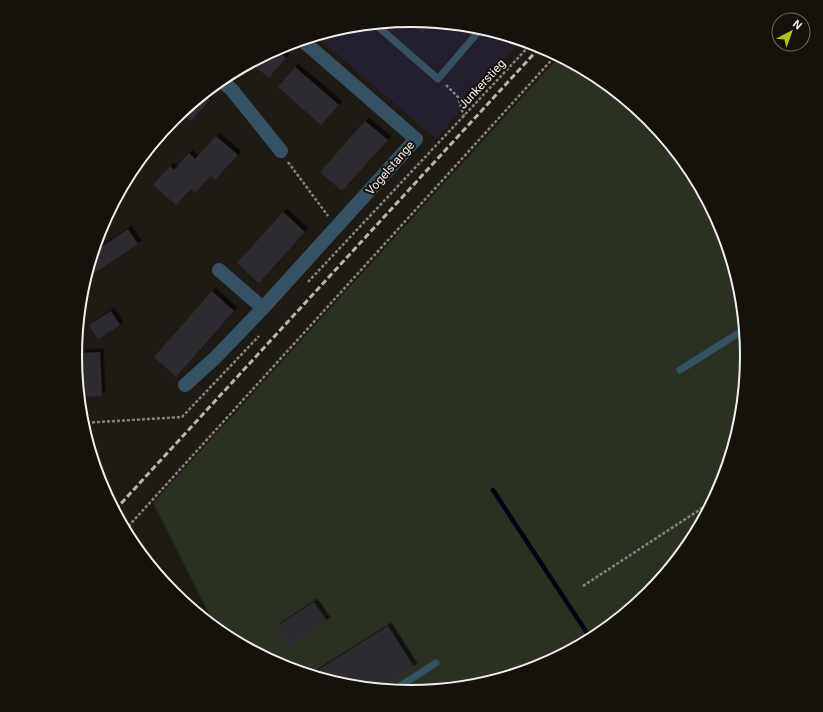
<svg xmlns="http://www.w3.org/2000/svg" width="823" height="712" viewBox="0 0 823 712" font-family="Roboto,sans-serif">
<style>
.commercial{fill:#241f2f}
.green{fill:#2a3122}
.lines{fill:none;stroke-linecap:round;stroke-linejoin:round}
.stream{stroke:#000516;stroke-width:4.5}
.building{fill:#2d2b32;filter:url(#shadow)}
.path{stroke:#87827e;stroke-width:2.5;stroke-dasharray:3 2;stroke-linecap:butt}
.lane{stroke:#345264;stroke-width:7}
.street{stroke:#345264;stroke-width:14}
.rail{stroke:#b8b4b0;stroke-width:3;stroke-dasharray:6 3;stroke-linecap:butt}
.labels{text-anchor:middle;dominant-baseline:central;stroke-width:4;stroke-linejoin:round;paint-order:stroke}
.street-label{font-size:12px;fill:#f3efeb;stroke:#17110c}
.rim{fill:none;stroke:#f3efeb;stroke-width:2}
</style>
<defs>
<filter id="shadow"><feDropShadow dx="3.5" dy="-3.5" stdDeviation="0" flood-color="#0009"/></filter>
</defs>
<rect width="100%" height="100%" fill="#201a15"/>
<path class="commercial" d="M412 20 477 27 522 40 436 139 316 36 346 26Z"/>
<path class="green" d="M560 56 598 77 649 119 691 170 722 228 741 291 747 356 741 422 722 485 691 543 649 594 598 635 540 667 477 686 411 692 346 685 283 666 225 635 217 629 153 503Z"/>
<g class="lines">
<path class="stream" d="M493 490 591 639"/>
</g>
<g class="building">
<path d="M407 20H412L432 22 422 33Z"/>
<path d="M402 21 397 27 391 22H396Z"/>
<path d="M276 49 286 58 269 78 251 63Z"/>
<path d="M295 67 339 105 321 125 278 87Z"/>
<path d="M203 94 210 100 191 121 181 113Z"/>
<path d="M365 121 388 140 342 191 320 172Z"/>
<path d="M216 136 238 155 215 180 211 176 195 193 191 189 176 205 153 185 170 166 174 170 189 153 195 159Z"/>
<path d="M283 212 305 232 259 283 237 263Z"/>
<path d="M128 229 138 244 85 279 94 252Z"/>
<path d="M212 291 234 311 176 377 154 357Z"/>
<path d="M111 311 120 325 98 339 89 325Z"/>
<path d="M100 352 102 396 80 397 77 370H83L82 353Z"/>
<path d="M314 602 327 621 289 646 276 627Z"/>
<path d="M388 626 414 667 378 689 346 685 310 675Z"/>
</g>
<g class="lines">
<g class="path">
<path d="M446 85 458 97 464 117"/>
<path d="M288 162 328 216"/>
<path d="M308 282 532 43"/>
<path d="M82 423 182 417 259 336"/>
<path d="M125 530 557 54"/>
<path d="M583 586 713 501"/>
</g>
<g class="lane">
<path d="M375 24 438 79 479 31H491"/>
<path d="M680 370 745 329"/>
<path d="M394 690 436 663"/>
</g>
<g class="street">
<path d="M221 80 232 90 281 151"/>
<path d="M219 270 263 308"/>
<path d="M185 385 215 358 263 308 416 139 302 40"/>
</g>
<path class="rail" d="M115 510 541 46"/>
</g>
<g class="labels">
<g class="street-label">
<text transform="translate(482 84) rotate(-47)">Junkerstieg</text>
<text transform="translate(390 168) rotate(-49)">Vogelstange</text>
</g>
</g>
<path d="M0 0H823V712H0ZM82 356a329 329 0 1 1 658 0a329 329 0 1 1-658 0Z" fill="#17110c" fill-rule="evenodd"/>
<path class="rim" d="M82 356a329 329 0 1 1 658 0a329 329 0 1 1-658 0Z"/>
<g transform="translate(791 32) rotate(41)"><circle r="19" fill="#17110c" stroke="#6f6a65"/>
<path d="M0-3L7 15L0 10L-7 15Z" fill="#a9c71a"/>
<text y="-6" font-size="11" font-weight="bold" text-anchor="middle" fill="#f3efeb">N</text>
</g>
</svg>
